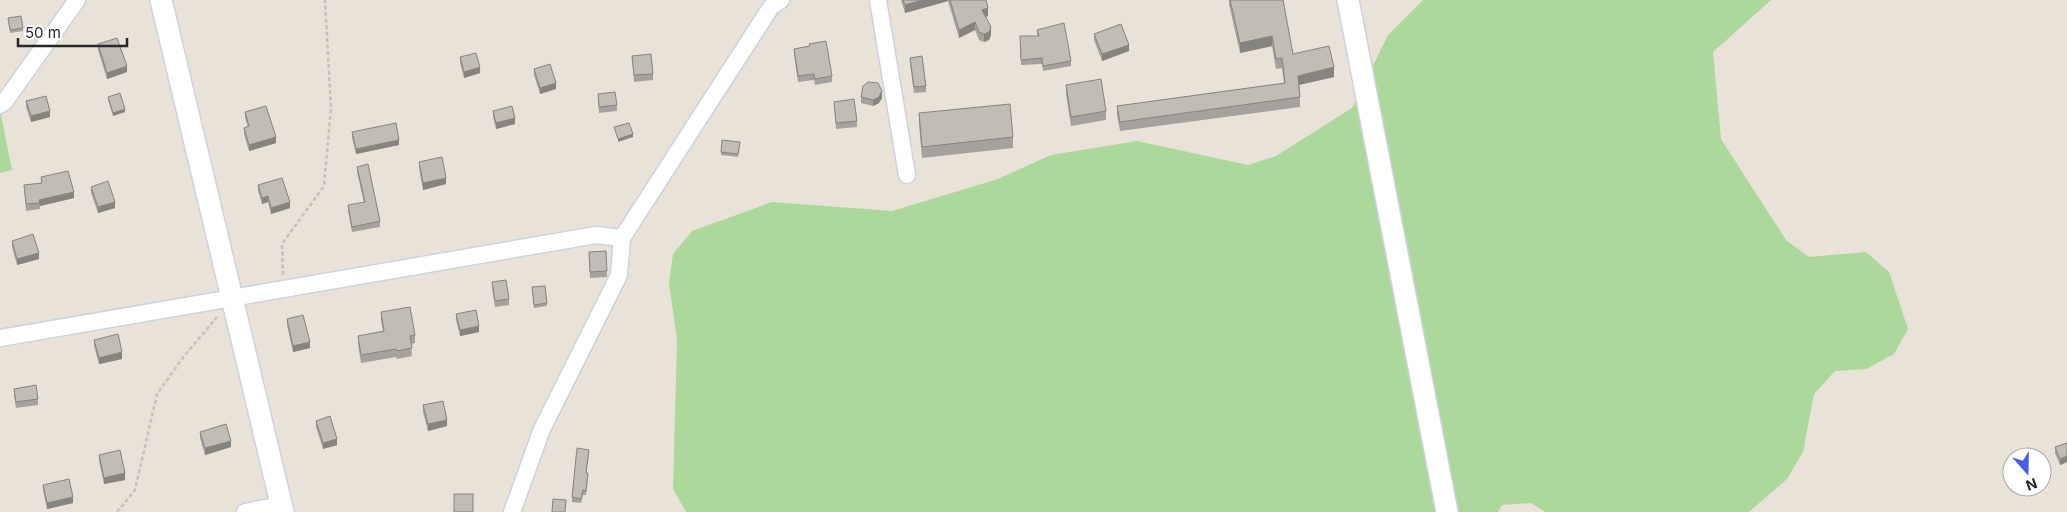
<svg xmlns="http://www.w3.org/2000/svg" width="2067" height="512" viewBox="0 0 2067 512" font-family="Inter,sans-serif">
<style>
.green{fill:#acd99b}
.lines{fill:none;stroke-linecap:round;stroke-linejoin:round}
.minor-casing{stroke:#cfd1de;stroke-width:19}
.tertiary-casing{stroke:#cfd1de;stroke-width:24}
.path{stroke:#c2c2c2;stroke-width:2.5;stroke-dasharray:4 2.5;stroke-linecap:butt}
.minor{stroke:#fff;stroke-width:16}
.tertiary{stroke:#fff;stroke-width:21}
.wall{fill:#a5a29d}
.shaded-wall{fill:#86847f}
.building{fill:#c0bcb6;stroke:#86847f}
</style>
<rect width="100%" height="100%" fill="#e8e2d9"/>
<g class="green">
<path d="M1423 0H1771L1713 52 1721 139 1786 240 1809 257 1866 252 1889 272 1908 329 1894 354 1866 369 1835 371 1814 394 1803 452 1787 479 1749 512H1545L1531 503 1502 505 1498 512H686L673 489 677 340 669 283 673 254 692 231 772 202 892 211 998 179 1051 155 1137 141 1248 165 1276 156 1352 108 1388 35Z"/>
<path d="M0 110 12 170 0 173Z"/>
</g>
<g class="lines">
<defs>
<g id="minor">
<path d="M878 0 907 175"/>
<path d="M0 105 5 101 77 0"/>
<path d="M0 338 596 235 622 238"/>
<path d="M245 512 281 505"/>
<path d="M512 512 542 429 619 275 622 238 771 7 781 0"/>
</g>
<g id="tertiary">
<path d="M161 0 283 512"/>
<path d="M1348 0 1447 512"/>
</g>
</defs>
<use href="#minor" class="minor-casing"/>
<use href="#tertiary" class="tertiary-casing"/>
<g class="path">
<path d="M283 275 282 244 324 186 331 108 325 0"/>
<path d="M117 512 135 490 157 394 185 355 217 317"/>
</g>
<use href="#minor" class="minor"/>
<use href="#tertiary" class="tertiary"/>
</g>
<g class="wall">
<path d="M901 0H986L988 16 986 17 991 35 989 40 984 42 979 40 975 30 959 38 948 1 905 13Z"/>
<path d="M1229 0H1283L1293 54 1334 77 1299 85 1300 97V107L1120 131 1117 115V106L1284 83 1282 68 1276 69 1272 46 1240 53 1229 4Z"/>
<path d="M8 18 23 28V31L10 33Z"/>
<path d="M1037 30 1071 61V66L1043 71 1042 64 1021 65 1020 36H1037Z"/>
<path d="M1094 34 1129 51 1102 61 1094 40Z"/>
<path d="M98 44 127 72 107 79 98 50Z"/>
<path d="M809 46 832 76V82L815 85 814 80 798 82 794 55V49Z"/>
<path d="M632 56 653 74V80L634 82Z"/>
<path d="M460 57 480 73 464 78 460 63Z"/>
<path d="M910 58 926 86V92L914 93 910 64Z"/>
<path d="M534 69 556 89 540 94 534 75Z"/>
<path d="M1066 85 1106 111V120L1071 126 1066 94Z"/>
<path d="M598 94 617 105V111L599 113Z"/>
<path d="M108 97 125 112 113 116 108 100Z"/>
<path d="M861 97 882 98 879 103 873 106 861 103Z"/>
<path d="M26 101 50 117 31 122 26 107Z"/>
<path d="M834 102 857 121V127L836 129Z"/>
<path d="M493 111 515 124 496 129 493 117Z"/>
<path d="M245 112 276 143 249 151 244 134V128L248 127 245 118Z"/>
<path d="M919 113 1013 137V148L922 158 919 124Z"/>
<path d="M352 132 399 145 356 154 352 138Z"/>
<path d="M740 145 738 157 721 155V152Z"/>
<path d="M419 162 446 184 423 190 419 168Z"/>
<path d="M357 167 380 221V227L352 232 348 211V205L364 203 357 172Z"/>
<path d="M41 177 74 198 40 206V209L26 211 24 185 41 183Z"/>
<path d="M258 185 290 208 271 214 268 202 262 204 258 191Z"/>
<path d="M91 187 115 208 98 213 91 193Z"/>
<path d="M12 241 39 259 17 265 12 247Z"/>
<path d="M606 251 607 277 590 278 589 252Z"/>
<path d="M492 282 509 299V305L495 307 492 288Z"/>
<path d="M545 286 547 306 534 308 532 287Z"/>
<path d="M381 312 415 335V343L411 344 412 356 397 359 396 357 361 363 358 344V336L383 331 381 321Z"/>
<path d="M456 314 479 332 460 336 456 320Z"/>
<path d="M287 319 310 348 293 352 287 325Z"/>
<path d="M94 340 122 359 99 364 94 346Z"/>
<path d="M14 389 38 399V405L16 408 14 395Z"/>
<path d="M423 405 447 426 428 431 423 412Z"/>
<path d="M316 421 337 445 323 449 316 427Z"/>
<path d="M200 432 231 447 205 455 200 438Z"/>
<path d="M2067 443V462L2060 465 2055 453V447Z"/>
<path d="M99 455 125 480 104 484 99 461Z"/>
<path d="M589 455 586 473 588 478 586 495H583L581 503 572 502V497Z"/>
<path d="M43 485 73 503 47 509 43 491Z"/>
</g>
<g class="shaded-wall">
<path d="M922 0H948V1L905 13V5Z"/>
<path d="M988 8V16L982 18V10Z"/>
<path d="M975 22V30L959 38V30Z"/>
<path d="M991 27V35L989 40 984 42V34Z"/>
<path d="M1272 36V46L1240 53V43Z"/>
<path d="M1129 45V51L1102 61V54Z"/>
<path d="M127 66V72L107 79V73Z"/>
<path d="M480 67V73L464 78V72Z"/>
<path d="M1334 67V77L1298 85V76Z"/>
<path d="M556 83V89L540 94V88Z"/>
<path d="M882 91V98L879 103 873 106V100Z"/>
<path d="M125 109V112L113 116V113Z"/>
<path d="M50 111V117L31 122V116Z"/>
<path d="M515 118V124L496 129V123Z"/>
<path d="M633 134V137L618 142V139Z"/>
<path d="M276 137V143L249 151V145Z"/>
<path d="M399 140V145L356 154V149Z"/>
<path d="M446 178V184L423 190V183Z"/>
<path d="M74 192V198L40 206 39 200Z"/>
<path d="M268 196V202L262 204V198Z"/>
<path d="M115 202V208L98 213V207Z"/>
<path d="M290 202V208L271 214V208Z"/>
<path d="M39 253V259L17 265V259Z"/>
<path d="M479 326V332L460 336V330Z"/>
<path d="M310 342V348L293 352V346Z"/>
<path d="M122 352V359L99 364V358Z"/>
<path d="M447 420V426L428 431V424Z"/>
<path d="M337 439V445L323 449V443Z"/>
<path d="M231 441V447L205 455V448Z"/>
<path d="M2067 456V462L2060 465V459Z"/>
<path d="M125 473V480L104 484V478Z"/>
<path d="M73 497V503L47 509V503Z"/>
</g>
<g class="building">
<path d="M903 0H922L905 5Z"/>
<path d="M950 0H986L988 8 982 10 991 27 989 32 984 34 979 32 975 22 959 30Z"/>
<path d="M1230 0H1283L1293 54 1329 46 1334 67 1298 76 1300 97 1120 122 1117 106 1285 83 1282 58 1276 59 1272 36 1240 43Z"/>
<path d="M21 16 23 28 10 30 8 18Z"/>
<path d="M1064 23 1071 61 1043 66 1042 58 1021 60 1020 36H1039L1037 30Z"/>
<path d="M1121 24 1129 45 1102 54 1094 34Z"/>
<path d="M117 38 127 66 107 73 98 44Z"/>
<path d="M826 41 832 76 815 79 814 74 798 76 794 49 810 46 809 44Z"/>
<path d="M476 53 480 67 464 72 460 57Z"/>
<path d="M651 54 653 74 634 75 632 56Z"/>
<path d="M922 56 926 86 914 87 910 58Z"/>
<path d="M550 64 556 83 540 88 534 69Z"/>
<path d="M1101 79 1106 111 1071 117 1066 85Z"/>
<path d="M868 82 878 83 882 91 879 97 873 100 861 97 863 86Z"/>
<path d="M615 92 617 105 599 107 598 94Z"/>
<path d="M120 93 125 109 113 113 108 97Z"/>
<path d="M46 96 50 111 31 116 26 101Z"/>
<path d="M854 99 857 121 836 123 834 102Z"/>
<path d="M1010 104 1013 137 922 147 919 113Z"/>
<path d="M266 106 276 137 249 145 244 128 249 126 245 112Z"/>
<path d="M512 106 515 118 496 123 493 111Z"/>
<path d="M396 123 399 140 356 149 352 132Z"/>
<path d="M629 123 633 134 618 139 614 127Z"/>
<path d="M722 140 740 142 738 154 721 152Z"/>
<path d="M442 157 446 178 423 183 419 162Z"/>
<path d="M368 164 380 221 352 227 348 205 365 202 357 167Z"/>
<path d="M68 171 74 192 39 200 40 203 26 204 24 185 42 183 41 177Z"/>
<path d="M282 178 290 202 271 208 268 196 262 198 258 185Z"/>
<path d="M108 181 115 202 98 207 91 187Z"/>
<path d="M33 234 39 253 17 259 12 241Z"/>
<path d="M606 251 607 271 590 272 589 252Z"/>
<path d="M506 280 509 299 495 301 492 282Z"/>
<path d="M545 286 547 303 534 305 532 287Z"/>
<path d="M410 307 415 335 410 336 412 348 397 351 396 349 361 355 358 336 384 331 381 312Z"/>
<path d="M476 310 479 326 460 330 456 314Z"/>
<path d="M303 315 310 342 293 346 287 319Z"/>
<path d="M118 334 122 352 99 358 94 340Z"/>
<path d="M36 385 38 399 16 402 14 389Z"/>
<path d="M443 401 447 420 428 424 423 405Z"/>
<path d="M330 416 337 439 323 443 316 421Z"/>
<path d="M226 424 231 441 205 448 200 432Z"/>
<path d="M2067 443V456L2060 459 2055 447Z"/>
<path d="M577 448 589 450 586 473H588L586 491 583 490 581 499 572 497Z"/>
<path d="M120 450 125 473 104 478 99 455Z"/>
<path d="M69 479 73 497 47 503 43 485Z"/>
<rect x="454" y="494" width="19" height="18"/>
<path d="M553 499 566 500 565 512H552Z"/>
</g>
<g transform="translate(2027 472) rotate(160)"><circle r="24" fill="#ffffff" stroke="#a8a8a8"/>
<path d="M0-4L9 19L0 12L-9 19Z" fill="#495ce5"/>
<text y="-8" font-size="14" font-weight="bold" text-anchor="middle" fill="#262626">N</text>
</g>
<path d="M18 38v8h109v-8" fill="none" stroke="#262626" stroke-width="2.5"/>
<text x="25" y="38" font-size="15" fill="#262626" stroke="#ffffff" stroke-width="4" paint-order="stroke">50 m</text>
</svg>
